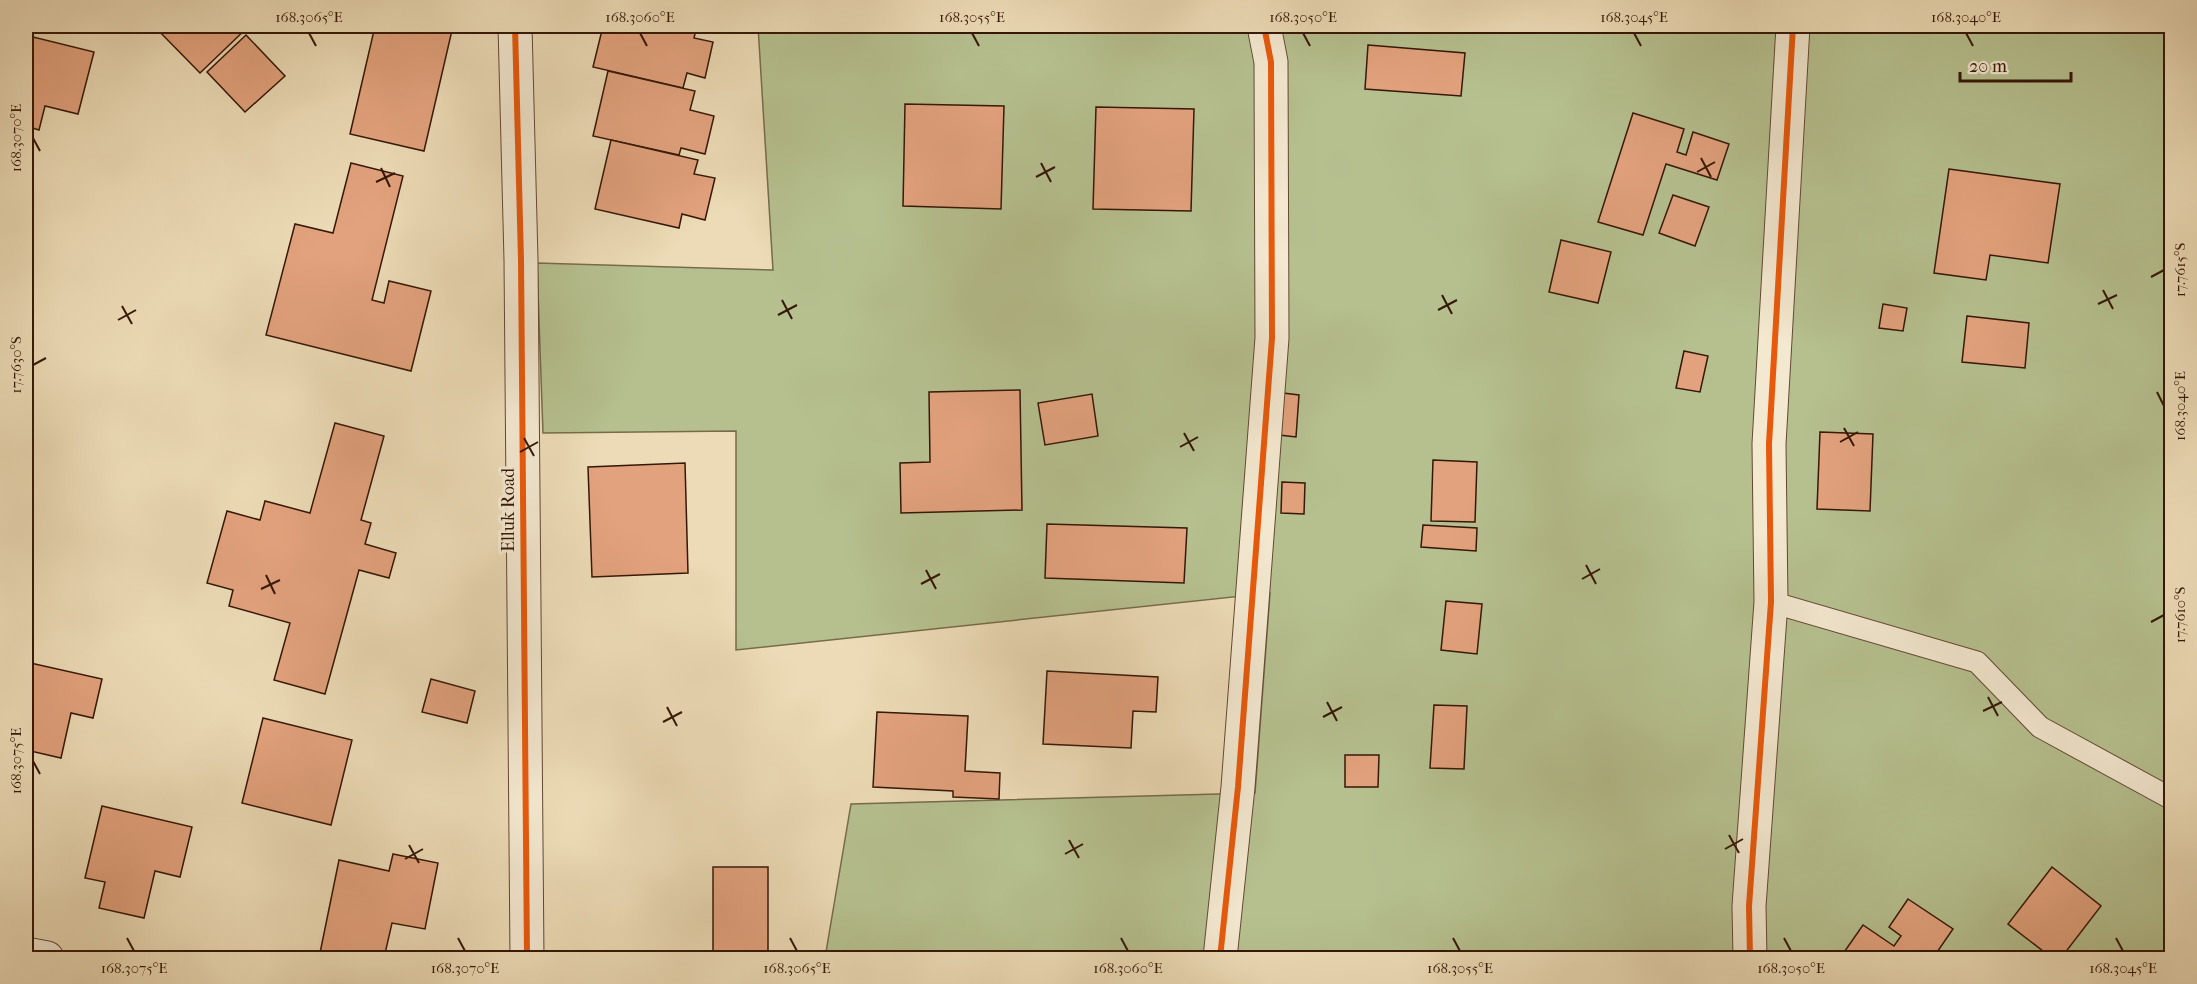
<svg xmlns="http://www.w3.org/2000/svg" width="2197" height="984" viewBox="0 0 2197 984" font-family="'IM FELL French Canon',serif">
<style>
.green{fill:#b6c08f;stroke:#766c4b;stroke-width:1.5}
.building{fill:#e2a27d;stroke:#351707;stroke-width:1.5}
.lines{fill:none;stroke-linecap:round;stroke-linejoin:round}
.service-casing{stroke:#634833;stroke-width:23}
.minor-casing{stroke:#634833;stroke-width:35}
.service{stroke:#f3e8d0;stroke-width:21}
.minor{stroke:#f3e8d0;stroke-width:33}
.cycleway-casing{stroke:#f3e8d0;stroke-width:10}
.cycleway{stroke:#e8590c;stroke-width:6}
.ticks{fill:none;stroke:#351707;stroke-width:2}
.labels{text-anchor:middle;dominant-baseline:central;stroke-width:6;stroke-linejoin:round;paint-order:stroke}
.street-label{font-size:18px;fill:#351707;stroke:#f3e8d0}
.neatline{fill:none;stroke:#351707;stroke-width:2}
.ticks-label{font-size:15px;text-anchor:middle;fill:#351707}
</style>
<rect width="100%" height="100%" fill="#ecdbb6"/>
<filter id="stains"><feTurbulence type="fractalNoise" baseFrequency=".00333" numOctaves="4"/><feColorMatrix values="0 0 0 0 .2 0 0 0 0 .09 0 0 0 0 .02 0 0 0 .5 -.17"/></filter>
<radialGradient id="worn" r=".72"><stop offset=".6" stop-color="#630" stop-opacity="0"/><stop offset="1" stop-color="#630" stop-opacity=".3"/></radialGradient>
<path class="green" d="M758 26H2171V958H825L851 804 1255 793 1270 593 736 650V431L543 433 537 263 773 270Z"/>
<g class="building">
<path d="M154 26H249L200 73Z"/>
<path d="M375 26 404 28 405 26H453L424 151 350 134Z"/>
<path d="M603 26H697L694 38 713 42 705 78 687 73 683 88 593 67Z"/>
<path d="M1291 26H1334L1333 30 1291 28Z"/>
<path d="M246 35 285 76 245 112 207 72Z"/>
<path d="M29 36 94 52 78 114 45 106 39 130 26 126V49Z"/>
<path d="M1368 45 1465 53 1461 96 1365 89Z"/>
<path d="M608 71 695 91 690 110 714 116 705 154 681 148 679 155 593 136Z"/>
<path d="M905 104 1004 106 1001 209 903 206Z"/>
<path d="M1096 107 1194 109 1191 211 1093 209Z"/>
<path d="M1633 113 1684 129 1677 152 1686 155 1693 132 1729 144 1717 180 1666 164 1643 235 1598 222Z"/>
<path d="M611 140 698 160 694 174 715 178 705 220 682 214 679 228 595 209Z"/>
<path d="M351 163 403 176 372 300 384 303 389 281 431 291 411 371 266 335 295 224 333 233Z"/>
<path d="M1949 169 2060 184 2048 263 1990 255 1986 280 1934 273Z"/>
<path d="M1673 195 1709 207 1695 246 1659 233Z"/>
<path d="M1561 240 1611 252 1598 303 1549 292Z"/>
<path d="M1883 304 1907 308 1903 331 1879 328Z"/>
<path d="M1967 316 2029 323 2025 368 1962 362Z"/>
<path d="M1684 351 1708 356 1700 392 1676 388Z"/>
<path d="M1020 390 1022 510 901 513 900 463 930 462 929 392Z"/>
<path d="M1283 393 1299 395 1296 437 1279 435Z"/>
<path d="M1092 394 1098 436 1045 445 1038 403Z"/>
<path d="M335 423 384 436 361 520 371 523 365 544 396 553 389 578 359 570 325 694 274 680 290 623 229 606 233 590 207 583 227 511 260 520 265 501 310 513Z"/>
<path d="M1820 432 1873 434 1870 511 1817 509Z"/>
<path d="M1433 460 1477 462 1475 522 1431 521Z"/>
<path d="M685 463 688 573 592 577 588 467Z"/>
<path d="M1282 482 1305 483 1304 514 1281 513Z"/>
<path d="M1047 524 1187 528 1184 583 1045 578Z"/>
<path d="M1423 525 1477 528 1476 551 1421 547Z"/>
<path d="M1446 601 1482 604 1477 654 1441 650Z"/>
<path d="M26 662 102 679 93 718 71 713 61 758 26 750Z"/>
<path d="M1047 671 1158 677 1156 712 1133 711 1131 748 1043 744Z"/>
<path d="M431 679 475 691 467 723 422 712Z"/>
<path d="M1434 705 1467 706 1464 769 1430 768Z"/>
<path d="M877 712 968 716 965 771 1000 773 999 799 953 797V791L873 787Z"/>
<path d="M263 718 352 740 331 825 242 803Z"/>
<path d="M1345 755H1379L1378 787H1345Z"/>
<path d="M102 806 192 827 180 877 155 871 144 918 99 908 105 882 85 878Z"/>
<path d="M393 854 438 863 425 929 392 923 384 958H347L320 953 339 860 389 871Z"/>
<rect x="713" y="867" width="55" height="91"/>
<path d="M2052 867 2101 906 2061 958H2052L2008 924Z"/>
<path d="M1908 899 1953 929 1933 958H1840L1863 925 1894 946 1901 936 1889 927Z"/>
</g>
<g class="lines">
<defs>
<path id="service" d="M1771 602 1977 662 2040 727 2172 799"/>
<g id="minor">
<path d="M515 26 521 260 527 958"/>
<path d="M26 954 47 958"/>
<path d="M1220 958 1238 787 1272 338 1271 62 1264 26"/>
<path d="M1750 958 1749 906 1771 602 1769 444 1793 26"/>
</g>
</defs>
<use href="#service" class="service-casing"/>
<use href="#minor" class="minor-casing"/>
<use href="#service" class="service"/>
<use href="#minor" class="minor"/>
<defs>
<g id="cycleway">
<path d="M515 26 521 260 527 958"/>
<path d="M1220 958 1238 787 1272 338 1271 62 1264 26"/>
<path d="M1750 958 1749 906 1771 602 1769 444 1793 26"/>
</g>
</defs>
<use href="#cycleway" class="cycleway-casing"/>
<use href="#cycleway" class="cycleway"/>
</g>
<path class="ticks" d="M309 33 316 46M640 33 647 46M972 33 979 46M1303 33 1310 46M1634 33 1641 46M1966 33 1973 46M33 138 40 151M1701 158 1711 177M1041 163 1051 182M381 168 390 187M1697 172 1715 162M1036 177 1055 167M376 182 395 173M2151 277 2164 270M2103 290 2113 309M1442 295 1452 314M782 300 792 319M2098 304 2117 295M122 306 132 324M1438 310 1457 300M778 315 797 305M118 320 136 310M33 365 46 358M2157 392 2164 406M1844 428 1854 446M1184 433 1194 451M524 438 534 456M1840 442 1858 432M1180 447 1198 437M520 452 538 442M1586 565 1596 584M926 570 936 589M266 575 275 594M1582 579 1600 569M921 584 940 574M261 589 280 580M2151 622 2164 615M1988 697 1998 716M1327 702 1337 721M667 707 677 726M1983 711 2002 702M1323 717 1342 707M663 722 682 712M33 761 40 774M1729 835 1739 853M1069 840 1079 858M409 845 419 863M1725 849 1743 839M1065 854 1083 844M405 859 423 849M127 938 134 951M458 938 465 951M790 938 797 951M1121 938 1128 951M1453 938 1460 951M1784 938 1791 951M2116 938 2123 951"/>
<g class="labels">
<g class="street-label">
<text transform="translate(508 510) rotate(-90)">Elluk Road</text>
</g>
</g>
<rect width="2197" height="984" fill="none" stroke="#ecdbb6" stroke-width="66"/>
<path d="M1960 72v9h111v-9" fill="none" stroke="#351707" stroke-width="3"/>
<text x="1969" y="72" font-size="18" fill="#351707" stroke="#f3e8d0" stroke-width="4.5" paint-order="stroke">20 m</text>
<rect x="33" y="33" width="2131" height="918" class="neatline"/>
<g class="ticks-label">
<text x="309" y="22">168.3065°E</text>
<text x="640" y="22">168.3060°E</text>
<text x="972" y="22">168.3055°E</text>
<text x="1303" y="22">168.3050°E</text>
<text x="1634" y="22">168.3045°E</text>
<text x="1966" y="22">168.3040°E</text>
<text transform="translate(16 138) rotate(-90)" y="5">168.3070°E</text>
<text transform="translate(2180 270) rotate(-90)" y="5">17.7615°S</text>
<text transform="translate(16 365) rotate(-90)" y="5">17.7630°S</text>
<text transform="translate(2180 406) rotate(-90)" y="5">168.3040°E</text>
<text transform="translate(2180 615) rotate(-90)" y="5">17.7610°S</text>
<text transform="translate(16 761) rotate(-90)" y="5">168.3075°E</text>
<text x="134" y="973">168.3075°E</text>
<text x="465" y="973">168.3070°E</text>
<text x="797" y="973">168.3065°E</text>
<text x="1128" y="973">168.3060°E</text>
<text x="1460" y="973">168.3055°E</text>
<text x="1791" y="973">168.3050°E</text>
<text x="2123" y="973">168.3045°E</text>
</g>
<rect width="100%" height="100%" filter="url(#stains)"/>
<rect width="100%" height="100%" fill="url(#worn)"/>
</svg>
